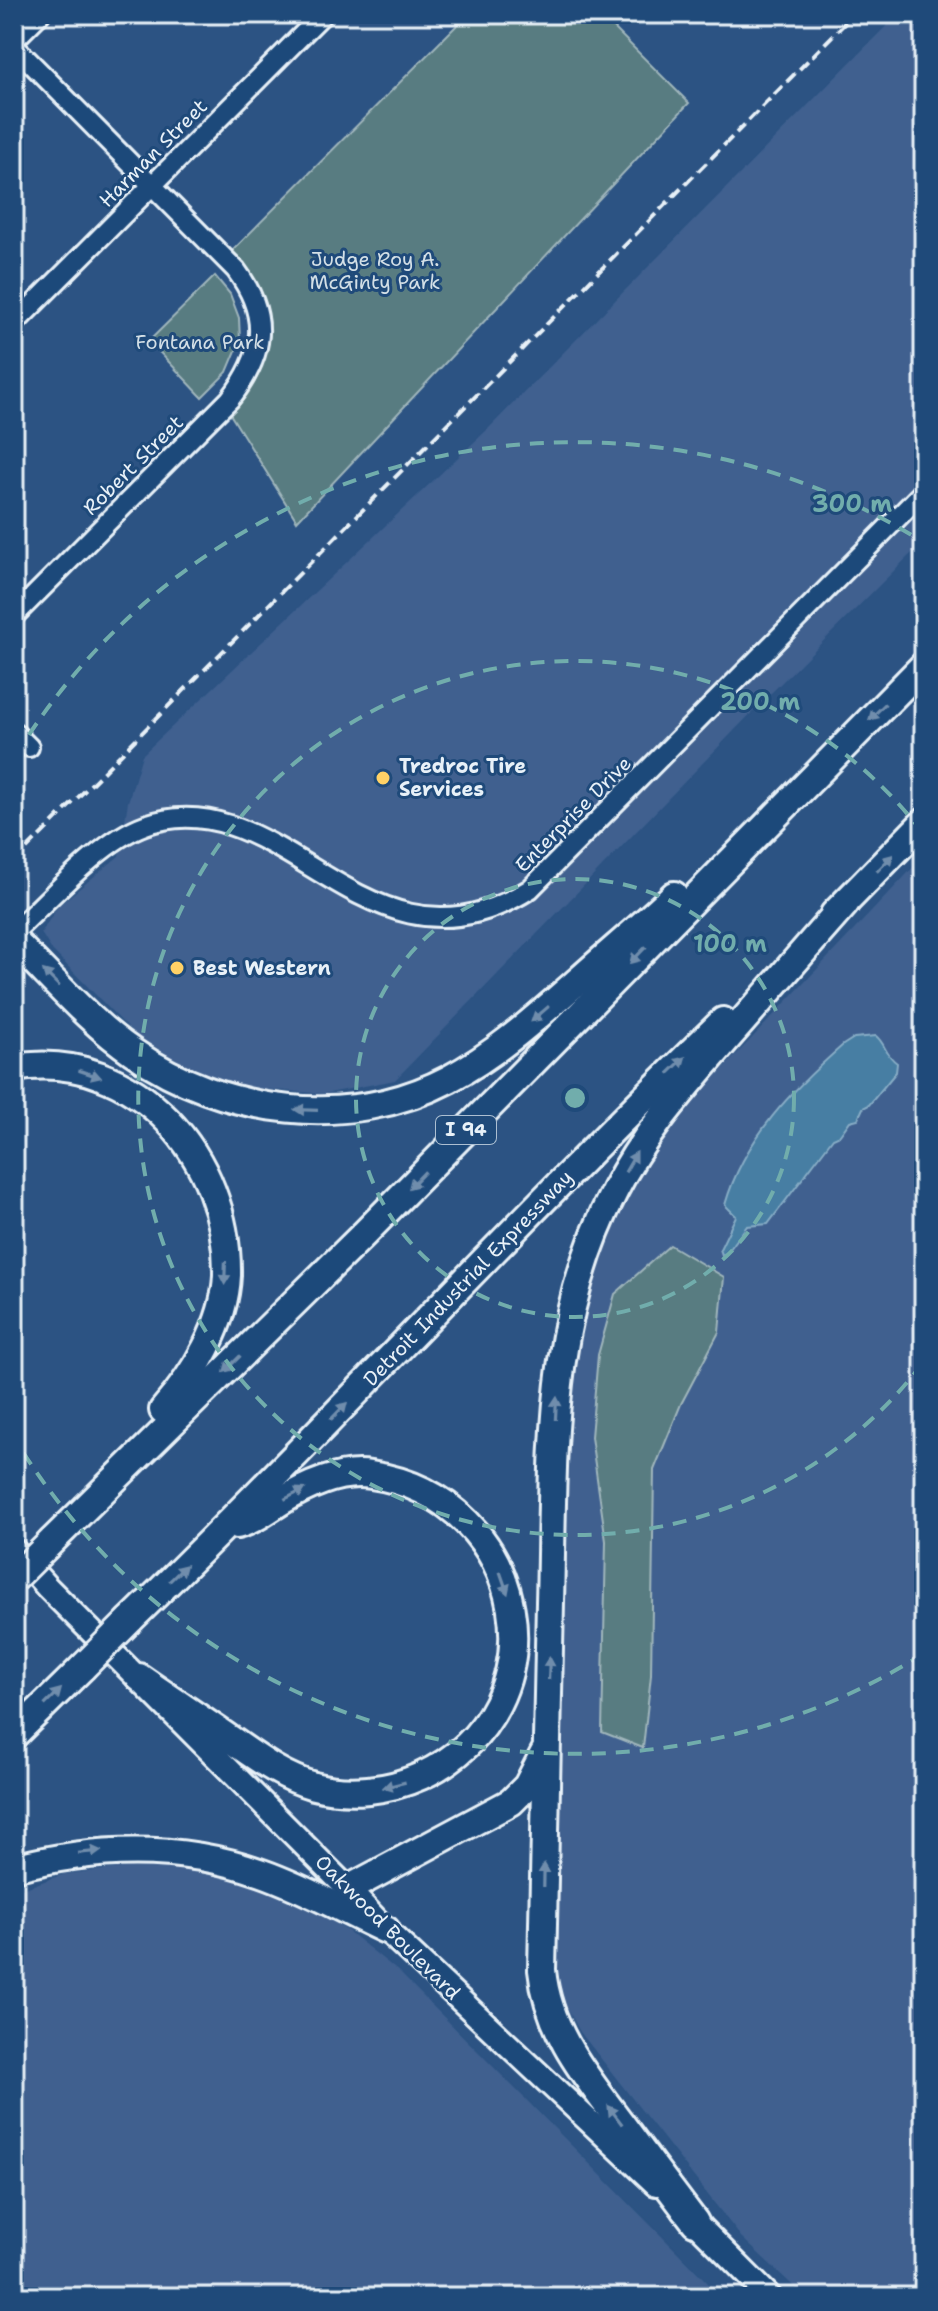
<svg xmlns="http://www.w3.org/2000/svg" width="938" height="2311" viewBox="0 0 938 2311" font-family="'Shantell Sans',sans-serif">
<style>
.built{fill:#3f608f}
.green{fill:#597c81;stroke:#a0b6bc;stroke-width:2}
.water{fill:#467ea3;stroke:#87acc5;stroke-width:2}
.lines{fill:none;stroke-linecap:round;stroke-linejoin:round}
.minor-casing{stroke:#e8f1f8;stroke-width:24}
.major-casing{stroke:#e8f1f8;stroke-width:28}
.highway-casing{stroke:#e8f1f8;stroke-width:32}
.minor{stroke:#1f4a7a;stroke-width:18}
.major{stroke:#1f4a7a;stroke-width:22}
.highway{stroke:#1f4a7a;stroke-width:26}
.rail{stroke:#e8f1f8;stroke-width:4;stroke-dasharray:12 6;stroke-linecap:butt}
.highway-bridge-casing{stroke:#e8f1f8;stroke-width:32;stroke-linecap:butt}
.highway-bridge{stroke:#1f4a7a;stroke-width:26}
.oneway{fill:#6f8dac}
.ring{fill:none;stroke:#71adac;stroke-width:4;stroke-dasharray:14 10}
.poi-dot{fill:#ffd166;stroke:#1f4a7a;stroke-width:3}
.labels{text-anchor:middle;dominant-baseline:central;stroke-width:6;stroke-linejoin:round;paint-order:stroke}
.shield{fill:#1f4a7a;stroke:#acbfd2;stroke-width:2}
.shield-label{font-size:18px;font-weight:bold;fill:#e8f1f8}
.street-label{font-size:20px;fill:#e8f1f8;stroke:#1f4a7a}
.park-label{font-size:20px;fill:#d3dfe6;stroke:#1f4a7a}
.poi-label{font-size:20px;font-weight:bold;fill:#e8f1f8;stroke:#1f4a7a;text-anchor:start}
.centre{fill:#71adac;stroke:#1f4a7a;stroke-width:4}
.ring-label{font-size:24px;text-anchor:middle;font-weight:bold;fill:#71adac;stroke:#1f4a7a;stroke-width:6;stroke-linejoin:round;paint-order:stroke}
</style>
<rect width="100%" height="100%" fill="#2c5383"/>
<filter id="ink" filterUnits="userSpaceOnUse"><feTurbulence type="fractalNoise" baseFrequency=".0125" numOctaves="2"/><feDisplacementMap in="SourceGraphic" scale="16" xChannelSelector="R" yChannelSelector="G"/><feConvolveMatrix kernelMatrix="1 2 1 2 8 2 1 2 1" color-interpolation-filters="sRGB"/></filter>
<g filter="url(#ink)">
<g class="built">
<path d="M898 14H924V541L764 700 395 1080 324 1094 250 1088 190 1068 135 1035 51 949 41 933 58 906 119 856 128 802 142 755 488 429Z"/>
<path d="M924 856V2297H805L741 2237 580 2032 562 1998 555 1946 569 1384 577 1325 597 1265 619 1210 646 1159 682 1112Z"/>
<path d="M140 1866 217 1871 288 1895 348 1931 399 1972 722 2297H14V1892L64 1874Z"/>
</g>
<g class="green">
<path d="M468 14H600L689 103 297 521 230 414C258 389 273 347 267 311 264 288 245 268 232 251Z"/>
<path d="M215 276 230 294 239 318 240 341 227 372 202 397 149 341Z"/>
<path d="M670 1245 724 1277 719 1332 681 1404 654 1470 651 1675 643 1748 602 1732 606 1541 591 1437 598 1355 615 1294Z"/>
</g>
<path class="water" d="M876 1036C886 1044 884 1054 897 1063L896 1072 869 1105 863 1108 858 1119 850 1121 840 1135 833 1138 768 1224 747 1226 727 1253 722 1255 720 1249 736 1216 725 1205C744 1138 793 1089 843 1045L854 1038Z"/>
<g class="lines">
<defs>
<g id="minor">
<path d="M14 40 40 14"/>
<path d="M14 46 236 270C271 317 264 355 230 399L14 616"/>
<path d="M14 324 323 14"/>
<path d="M14 732 29 747"/>
<path d="M14 932C50 899 100 841 145 825 282 776 367 992 530 889L924 491"/>
</g>
<g id="major">
<path d="M14 1550 47 1587 348 1889 386 1930 656 2184"/>
<path d="M684 2211 770 2297"/>
</g>
<g id="highway">
<path d="M834 914 924 822"/>
<path d="M14 941C52 978 89 1022 133 1052 223 1115 350 1131 449 1079 498 1053 538 1016 579 980 610 952 643 925 674 895"/>
<path d="M14 1068C137 1048 229 1158 227 1275 225 1324 194 1375 163 1410"/>
<path d="M52 1541 364 1234 924 665"/>
<path d="M130 1620C332 1424 521 1216 723 1021"/>
<path d="M139 1677C169 1698 200 1718 230 1739 256 1757 282 1777 314 1786 349 1795 388 1791 421 1776 568 1708 530 1498 371 1475 340 1470 306 1486 280 1502 266 1511 253 1521 237 1525"/>
<path d="M14 1735 83 1667"/>
<path d="M14 1868C98 1846 180 1844 262 1873 305 1888 345 1911 386 1930"/>
<path d="M348 1889 511 1802 527 1786 544 1753"/>
<path d="M695 2222C670 2189 645 2156 620 2122 585 2075 548 2031 542 1970 544 1848 547 1725 550 1602 554 1458 546 1322 615 1190 644 1133 685 1088 726 1040 766 995 805 949 845 904"/>
</g>
</defs>
<use href="#minor" class="minor-casing"/>
<use href="#major" class="major-casing"/>
<use href="#highway" class="highway-casing"/>
<use href="#minor" class="minor"/>
<use href="#major" class="major"/>
<use href="#highway" class="highway"/>
<path class="rail" d="M14 862 854 14"/>
<defs>
<g id="highway-bridge">
<path d="M14 1579 52 1541"/>
<path d="M83 1667 130 1620"/>
</g>
</defs>
<use href="#highway-bridge" class="highway-bridge-casing"/>
<use href="#highway-bridge" class="highway-bridge"/>
</g>
<defs><path id="oneway-solid" d="M-6-.8H1V-3.2L6.5 0L1 3.2V.8H-6Z" transform="scale(2)"/></defs>
<g class="oneway">
<use href="#oneway-solid" transform="translate(877 712) rotate(135)"/>
<use href="#oneway-solid" transform="translate(885 863) rotate(-46)"/>
<use href="#oneway-solid" transform="translate(638 955) rotate(134)"/>
<use href="#oneway-solid" transform="translate(51 978) rotate(-135)"/>
<use href="#oneway-solid" transform="translate(540 1014) rotate(139)"/>
<use href="#oneway-solid" transform="translate(677 1065) rotate(-44)"/>
<use href="#oneway-solid" transform="translate(90 1074) rotate(18)"/>
<use href="#oneway-solid" transform="translate(306 1110) rotate(-178)"/>
<use href="#oneway-solid" transform="translate(631 1162) rotate(-60)"/>
<use href="#oneway-solid" transform="translate(417 1180) rotate(134)"/>
<use href="#oneway-solid" transform="translate(225 1273) rotate(92)"/>
<use href="#oneway-solid" transform="translate(232 1364) rotate(135)"/>
<use href="#oneway-solid" transform="translate(556 1408) rotate(-87)"/>
<use href="#oneway-solid" transform="translate(339 1411) rotate(-46)"/>
<use href="#oneway-solid" transform="translate(295 1494) rotate(-27)"/>
<use href="#oneway-solid" transform="translate(178 1573) rotate(-44)"/>
<use href="#oneway-solid" transform="translate(504 1583) rotate(71)"/>
<use href="#oneway-solid" transform="translate(549 1668) rotate(-88)"/>
<use href="#oneway-solid" transform="translate(53 1697) rotate(-45)"/>
<use href="#oneway-solid" transform="translate(394 1785) rotate(166)"/>
<use href="#oneway-solid" transform="translate(90 1852) rotate(-6)"/>
<use href="#oneway-solid" transform="translate(544 1875) rotate(-89)"/>
<use href="#oneway-solid" transform="translate(615 2115) rotate(-127)"/>
</g>
</g>
<g class="ring">
<circle cx="575" cy="1098" r="219"/>
<path d="M922 1364A437 437 0 1 1 922 832"/>
<path d="M923 1654A656 656 0 0 1 16 1441M16 755A656 656 0 0 1 923 542"/>
</g>
<g class="poi-dot">
<circle cx="383" cy="778" r="8"/>
<circle cx="177" cy="968" r="8"/>
</g>
<g class="labels">
<rect class="shield" x="436" y="1116" width="60" height="28" rx="6"/>
<g class="shield-label">
<text x="466" y="1130">I 94</text>
</g>
<g class="street-label">
<text transform="translate(153 153) rotate(-45)">Harman Street</text>
<text transform="translate(133 465) rotate(-45)">Robert Street</text>
<text transform="translate(573 814) rotate(-45)">Enterprise Drive</text>
<text transform="translate(468 1278) rotate(-46)">Detroit Industrial Expressway</text>
<text transform="translate(388 1927) rotate(45)">Oakwood Boulevard</text>
</g>
<g class="park-label">
<text x="375" y="259">Judge Roy A.<tspan x="375" dy="23">McGinty Park</tspan></text>
<text x="200" y="342">Fontana Park</text>
</g>
<g class="poi-label">
<text x="399" y="766">Tredroc Tire<tspan x="399" dy="23">Services</tspan></text>
<text x="193" y="968">Best Western</text>
</g>
</g>
<circle cx="575" cy="1098" r="12" class="centre"/>
<g class="ring-label">
<text x="852" y="512">300 m</text>
<text x="760" y="710">200 m</text>
<text x="730" y="952">100 m</text>
</g>
<rect width="938" height="2311" fill="none" stroke="#1f4a7a" stroke-width="48"/>
<rect x="24" y="24" width="890" height="2263" fill="none" stroke="#e8f1f8" stroke-width="3" filter="url(#ink)"/>
</svg>
